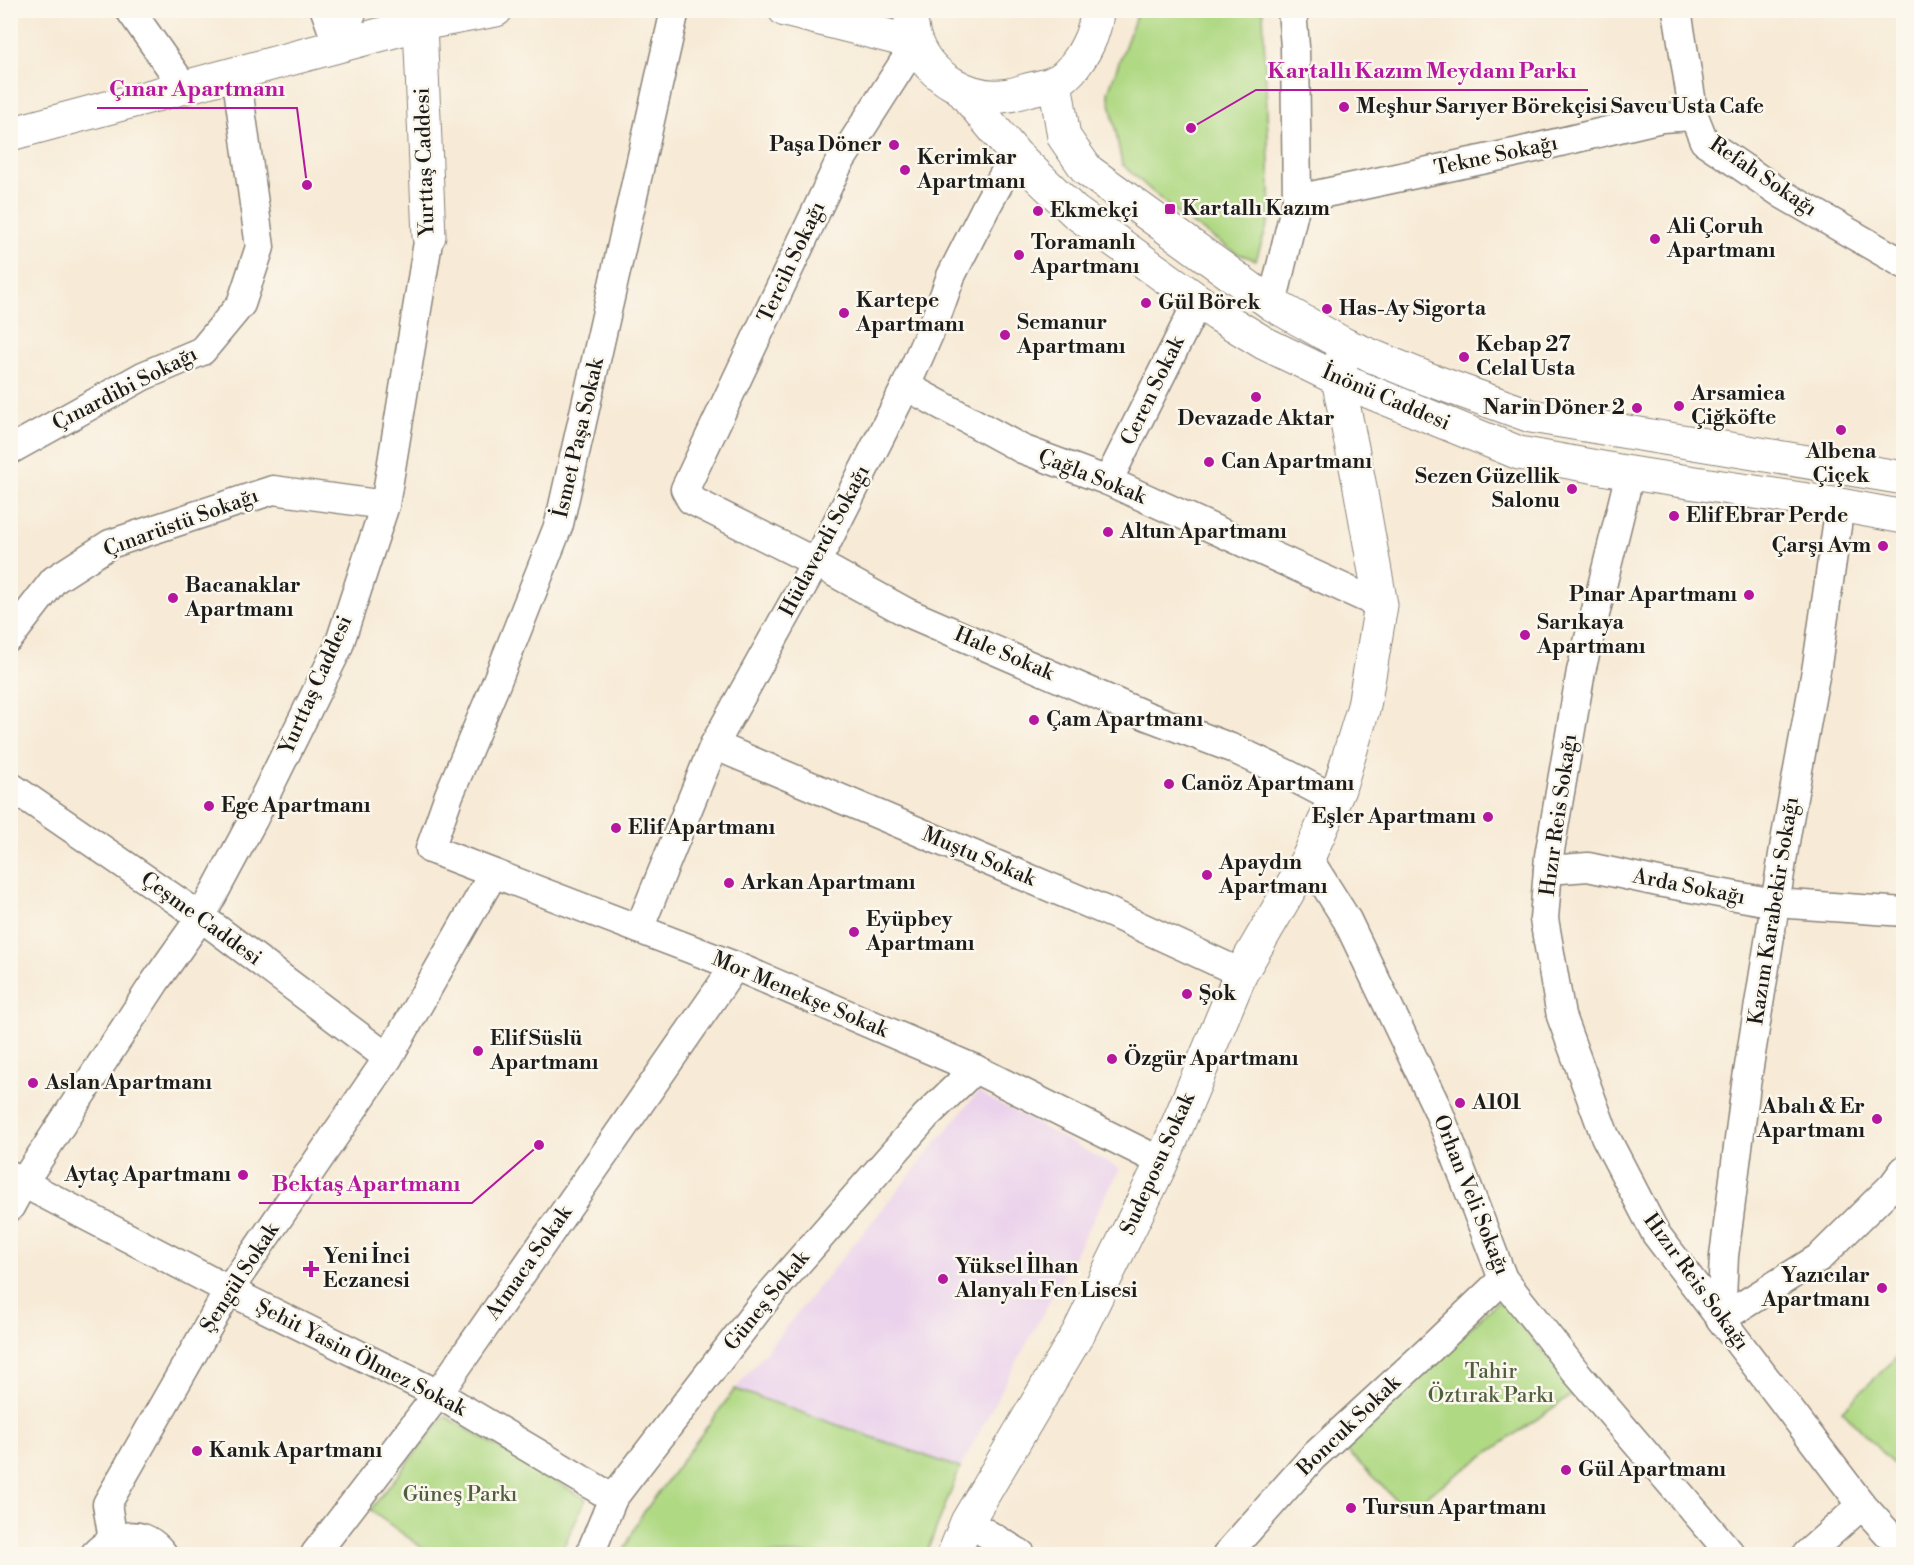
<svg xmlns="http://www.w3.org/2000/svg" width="1914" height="1565" viewBox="0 0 1914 1565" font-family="'Libre Bodoni',serif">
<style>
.built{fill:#ead1ec}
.green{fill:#b0d984;stroke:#667a50;stroke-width:1.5}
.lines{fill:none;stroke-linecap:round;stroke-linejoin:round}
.minor-casing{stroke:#8a8379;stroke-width:31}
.tertiary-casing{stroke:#8a8379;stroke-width:35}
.minor{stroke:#fff;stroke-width:28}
.tertiary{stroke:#fff;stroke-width:33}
.poi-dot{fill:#b5179e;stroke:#fbf7ec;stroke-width:2}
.labels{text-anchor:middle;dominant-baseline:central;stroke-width:5;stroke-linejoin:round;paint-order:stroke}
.poi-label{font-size:21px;font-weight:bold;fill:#1c1c1c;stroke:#fbf7ec;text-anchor:start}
.street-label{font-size:21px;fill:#1c1c1c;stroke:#fbf7ec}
.park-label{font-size:21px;fill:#505e40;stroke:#fbf7ec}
.leader{fill:none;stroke:#b5179e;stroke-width:2}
.callout-dot{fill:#b5179e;stroke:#fbf7ec;stroke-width:2}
.callout-label{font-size:22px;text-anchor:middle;font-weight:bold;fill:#b5179e;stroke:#fbf7ec;stroke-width:5;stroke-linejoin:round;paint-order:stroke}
</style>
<rect width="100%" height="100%" fill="#fbf7ec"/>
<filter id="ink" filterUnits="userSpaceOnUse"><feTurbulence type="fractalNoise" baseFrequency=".0167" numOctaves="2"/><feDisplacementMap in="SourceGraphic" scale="12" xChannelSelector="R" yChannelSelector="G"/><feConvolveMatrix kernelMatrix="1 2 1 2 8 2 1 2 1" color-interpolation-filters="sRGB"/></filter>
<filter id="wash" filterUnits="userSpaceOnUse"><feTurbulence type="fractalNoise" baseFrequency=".008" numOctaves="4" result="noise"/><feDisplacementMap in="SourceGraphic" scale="24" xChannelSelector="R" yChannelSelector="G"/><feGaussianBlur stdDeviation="1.35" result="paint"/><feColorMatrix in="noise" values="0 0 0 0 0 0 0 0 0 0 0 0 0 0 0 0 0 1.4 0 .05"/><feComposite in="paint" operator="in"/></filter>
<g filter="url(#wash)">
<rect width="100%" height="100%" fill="#f7ead6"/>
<path class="built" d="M978 1092 1120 1169 960 1468 735 1389Z"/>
<g class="green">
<path d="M1138 11H1263L1271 214 1256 260 1236 253 1176 213 1122 164 1108 92Z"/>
<path d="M1496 1303 1503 1304 1577 1391 1406 1510 1345 1449Z"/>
<path d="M1903 1351V1475L1842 1410Z"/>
<path d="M735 1389 960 1468 926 1554H622L641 1516Z"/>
<path d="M445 1416 586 1499 560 1554H431L370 1510Z"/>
</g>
</g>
<g filter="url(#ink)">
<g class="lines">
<defs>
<g id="minor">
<path d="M130 10 184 87"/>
<path d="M325 10 338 46"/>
<path d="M675 10 559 524 495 686 449 795 430 849 735 966 975 1069 1162 1162"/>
<path d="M1677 10 1694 116 1704 141 1782 194 1904 264"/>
<path d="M916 43 838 165 685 489 691 500 815 562 906 612 1147 716 1234 749 1287 774 1335 799"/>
<path d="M338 46 353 10"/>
<path d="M1297 199 1514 153 1662 118 1694 116"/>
<path d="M1272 304 1297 199 1295 47 1292 10"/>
<path d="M906 386 1022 449 1108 481 1381 605"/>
<path d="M10 450 143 376 202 351 241 304 260 247 236 73"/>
<path d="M1630 473 1581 671 1549 856 1544 919 1561 1016 1605 1136 1656 1234 1862 1505 1807 1554"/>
<path d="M1108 481 1198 301"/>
<path d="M10 637 54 580 110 544 273 490 385 505"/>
<path d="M714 745 1111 913 1241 973"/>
<path d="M10 786 201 917 388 1058"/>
<path d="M1308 858 1347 920 1438 1110 1503 1279 1575 1371 1731 1554"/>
<path d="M1548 870 1588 867 1663 883 1775 903 1904 912"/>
<path d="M639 929 714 745 827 542 906 386 936 318 951 276 986 207 1015 154"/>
<path d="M10 1175 23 1183 242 1297 438 1394 613 1498"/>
<path d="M10 1207 23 1183 155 982 201 917 253 820 338 648 385 505 429 236"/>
<path d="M1721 1319 1724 1256 1746 1085 1786 836 1817 665 1840 505"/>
<path d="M1721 1319 1820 1257 1893 1185 1904 1170"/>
<path d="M1862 1505 1904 1551"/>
<path d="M967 1522 1021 1554"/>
<path d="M113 1540 107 1504 229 1290 388 1058 493 874"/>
<path d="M95 1554C114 1533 144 1528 163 1554"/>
<path d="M315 1554 438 1394 735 966"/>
<path d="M590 1554 613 1498 766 1299 926 1116 975 1069"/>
<path d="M1227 1554 1313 1457 1427 1352 1503 1279"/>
</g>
<g id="tertiary">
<path d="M785 10 916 43"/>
<path d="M910 10C911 21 912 32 916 42 929 77 972 102 1009 95 1015 94 1021 92 1027 90 1036 88 1046 86 1054 83 1071 75 1084 54 1091 37 1094 28 1097 21 1097 10"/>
<path d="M420 24 429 236"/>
<path d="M1055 82 1064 137 1087 170 1272 304 1345 345 1428 379 1531 416 1904 478"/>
<path d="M960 88 1015 154 1075 212 1218 315 1264 343 1338 379 1519 453 1630 473 1840 505 1904 517"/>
<path d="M10 134 420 24 496 10"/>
<path d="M954 1554 967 1522 1079 1332 1162 1162 1241 973 1308 858 1339 789 1364 706 1381 605 1359 482 1338 379 1345 345"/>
</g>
</defs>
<use href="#minor" class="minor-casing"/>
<use href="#tertiary" class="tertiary-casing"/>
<use href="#minor" class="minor"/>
<use href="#tertiary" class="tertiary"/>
</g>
</g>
<g class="poi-dot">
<circle cx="1344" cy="107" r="6"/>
<circle cx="894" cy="145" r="6"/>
<circle cx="905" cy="170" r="6"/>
<rect x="1164" y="203" width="12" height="12" rx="3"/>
<circle cx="1038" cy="211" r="6"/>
<circle cx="1655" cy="239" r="6"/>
<circle cx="1019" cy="255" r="6"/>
<circle cx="1146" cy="303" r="6"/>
<circle cx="1327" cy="309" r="6"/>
<circle cx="844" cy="313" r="6"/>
<circle cx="1005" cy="335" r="6"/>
<circle cx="1464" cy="357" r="6"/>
<circle cx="1256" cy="397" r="6"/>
<circle cx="1679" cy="406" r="6"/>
<circle cx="1637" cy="408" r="6"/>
<circle cx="1841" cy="430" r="6"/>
<circle cx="1209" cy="462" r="6"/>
<circle cx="1572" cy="489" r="6"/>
<circle cx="1674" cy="516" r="6"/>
<circle cx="1108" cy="532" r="6"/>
<circle cx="1883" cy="546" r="6"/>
<circle cx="1749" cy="595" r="6"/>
<circle cx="173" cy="598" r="6"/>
<circle cx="1525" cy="635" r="6"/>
<circle cx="1034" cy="720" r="6"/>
<circle cx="1169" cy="784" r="6"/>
<circle cx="209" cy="806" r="6"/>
<circle cx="1488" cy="817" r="6"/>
<circle cx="616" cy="828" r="6"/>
<circle cx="1207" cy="875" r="6"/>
<circle cx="729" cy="883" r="6"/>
<circle cx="854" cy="932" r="6"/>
<circle cx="1187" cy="994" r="6"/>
<circle cx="478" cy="1051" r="6"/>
<circle cx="1112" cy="1059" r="6"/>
<circle cx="33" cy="1083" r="6"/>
<circle cx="1460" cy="1103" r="6"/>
<circle cx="1877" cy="1119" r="6"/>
<circle cx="243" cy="1175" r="6"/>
<path d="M308 1260h6v6h6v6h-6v6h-6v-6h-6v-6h6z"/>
<circle cx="943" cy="1279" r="6"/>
<circle cx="1882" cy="1288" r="6"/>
<circle cx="197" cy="1451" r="6"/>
<circle cx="1566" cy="1470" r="6"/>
<circle cx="1351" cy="1508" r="6"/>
</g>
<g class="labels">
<g class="poi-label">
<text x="1356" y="107">Meşhur Sarıyer Börekçisi Savcu Usta Cafe</text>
<text x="882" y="145" text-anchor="end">Paşa Döner</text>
<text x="917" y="158">Kerimkar<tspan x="917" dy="24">Apartmanı</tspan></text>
<text x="1182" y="209">Kartallı Kazım</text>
<text x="1050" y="211">Ekmekçi</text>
<text x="1667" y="227">Ali Çoruh<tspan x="1667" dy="24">Apartmanı</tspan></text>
<text x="1031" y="243">Toramanlı<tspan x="1031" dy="24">Apartmanı</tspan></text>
<text x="856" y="301">Kartepe<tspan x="856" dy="24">Apartmanı</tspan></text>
<text x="1158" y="303">Gül Börek</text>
<text x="1339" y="309">Has-Ay Sigorta</text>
<text x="1017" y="323">Semanur<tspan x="1017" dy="24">Apartmanı</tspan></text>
<text x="1476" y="345">Kebap 27<tspan x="1476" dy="24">Celal Usta</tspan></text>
<text x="1691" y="394">Arsamiea<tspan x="1691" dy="24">Çiğköfte</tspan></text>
<text x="1625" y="408" text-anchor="end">Narin Döner 2</text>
<text x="1256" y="419" text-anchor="middle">Devazade Aktar</text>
<text x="1841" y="452" text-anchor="middle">Albena<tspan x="1841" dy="24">Çiçek</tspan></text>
<text x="1221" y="462">Can Apartmanı</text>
<text x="1560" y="477" text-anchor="end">Sezen Güzellik<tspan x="1560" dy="24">Salonu</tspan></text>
<text x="1686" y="516">Elif Ebrar Perde</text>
<text x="1120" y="532">Altun Apartmanı</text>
<text x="1871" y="546" text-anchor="end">Çarşı Avm</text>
<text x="185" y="586">Bacanaklar<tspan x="185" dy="24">Apartmanı</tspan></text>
<text x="1737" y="595" text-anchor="end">Pınar Apartmanı</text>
<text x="1537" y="623">Sarıkaya<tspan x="1537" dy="24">Apartmanı</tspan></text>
<text x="1046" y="720">Çam Apartmanı</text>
<text x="1181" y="784">Canöz Apartmanı</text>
<text x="221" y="806">Ege Apartmanı</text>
<text x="1476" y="817" text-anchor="end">Eşler Apartmanı</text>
<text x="628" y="828">Elif Apartmanı</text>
<text x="1219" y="863">Apaydın<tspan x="1219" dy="24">Apartmanı</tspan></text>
<text x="741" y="883">Arkan Apartmanı</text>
<text x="866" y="920">Eyüpbey<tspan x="866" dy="24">Apartmanı</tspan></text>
<text x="1199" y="994">Şok</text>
<text x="490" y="1039">Elif Süslü<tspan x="490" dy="24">Apartmanı</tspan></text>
<text x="1124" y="1059">Özgür Apartmanı</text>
<text x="45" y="1083">Aslan Apartmanı</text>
<text x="1472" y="1103">A101</text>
<text x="1865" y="1107" text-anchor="end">Abalı &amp; Er<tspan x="1865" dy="24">Apartmanı</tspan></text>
<text x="231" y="1175" text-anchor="end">Aytaç Apartmanı</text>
<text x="323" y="1257">Yeni İnci<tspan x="323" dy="24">Eczanesi</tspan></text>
<text x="955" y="1267">Yüksel İlhan<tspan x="955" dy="24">Alanyalı Fen Lisesi</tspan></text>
<text x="1870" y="1276" text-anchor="end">Yazıcılar<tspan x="1870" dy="24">Apartmanı</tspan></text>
<text x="209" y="1451">Kanık Apartmanı</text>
<text x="1578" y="1470">Gül Apartmanı</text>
<text x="1363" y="1508">Tursun Apartmanı</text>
</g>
<g class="street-label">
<text transform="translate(1496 156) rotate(-12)">Tekne Sokağı</text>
<text transform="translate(425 162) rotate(-92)">Yurttaş Caddesi</text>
<text transform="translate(1763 177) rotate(34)">Refah Sokağı</text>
<text transform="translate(792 262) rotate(-65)">Tercih Sokağı</text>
<text transform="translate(125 389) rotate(-27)">Çınardibi Sokağı</text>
<text transform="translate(1153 391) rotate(-64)">Ceren Sokak</text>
<text transform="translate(1386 398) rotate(23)">İnönü Caddesi</text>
<text transform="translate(579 438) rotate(-77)">İsmet Paşa Sokak</text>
<text transform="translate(1092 477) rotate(22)">Çağla Sokak</text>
<text transform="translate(181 523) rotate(-20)">Çınarüstü Sokağı</text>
<text transform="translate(825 541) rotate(-62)">Hüdaverdi Sokağı</text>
<text transform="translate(1004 654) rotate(23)">Hale Sokak</text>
<text transform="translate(316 685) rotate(-66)">Yurttaş Caddesi</text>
<text transform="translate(1559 815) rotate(-82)">Hızır Reis Sokağı</text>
<text transform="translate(979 857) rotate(23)">Muştu Sokak</text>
<text transform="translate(1689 887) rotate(11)">Arda Sokağı</text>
<text transform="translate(1774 911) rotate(-81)">Kazım Karabekir Sokağı</text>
<text transform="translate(201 919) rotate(36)">Çeşme Caddesi</text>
<text transform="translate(800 995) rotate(23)">Mor Menekşe Sokak</text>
<text transform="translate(1158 1164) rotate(-66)">Sudeposu Sokak</text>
<text transform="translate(1471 1195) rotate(68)">Orhan Veli Sokağı</text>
<text transform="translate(529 1263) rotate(-55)">Atmaca Sokak</text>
<text transform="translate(240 1278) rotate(-57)">Şengül Sokak</text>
<text transform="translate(1696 1282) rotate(54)">Hızır Reis Sokağı</text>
<text transform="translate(767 1301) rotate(-51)">Güneş Sokak</text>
<text transform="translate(361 1358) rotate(27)">Şehit Yasin Ölmez Sokak</text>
<text transform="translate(1349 1426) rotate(-44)">Boncuk Sokak</text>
</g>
<g class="park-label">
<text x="1491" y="1372">Tahir<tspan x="1491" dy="24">Öztırak Parkı</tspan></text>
<text x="460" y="1495">Güneş Parkı</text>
</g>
</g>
<path class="leader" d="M1191 128L1256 90H1588M307 185L297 108H97M539 1145L472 1203H259"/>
<g class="callout-dot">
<circle cx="1191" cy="128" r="6"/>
<circle cx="307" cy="185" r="6"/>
<circle cx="539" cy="1145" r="6"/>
</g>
<g class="callout-label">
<text x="1422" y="78">Kartallı Kazım Meydanı Parkı</text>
<text x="197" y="96">Çınar Apartmanı</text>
<text x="366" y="1191">Bektaş Apartmanı</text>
</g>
<rect width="1914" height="1565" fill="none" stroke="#fbf7ec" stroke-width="36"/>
</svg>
